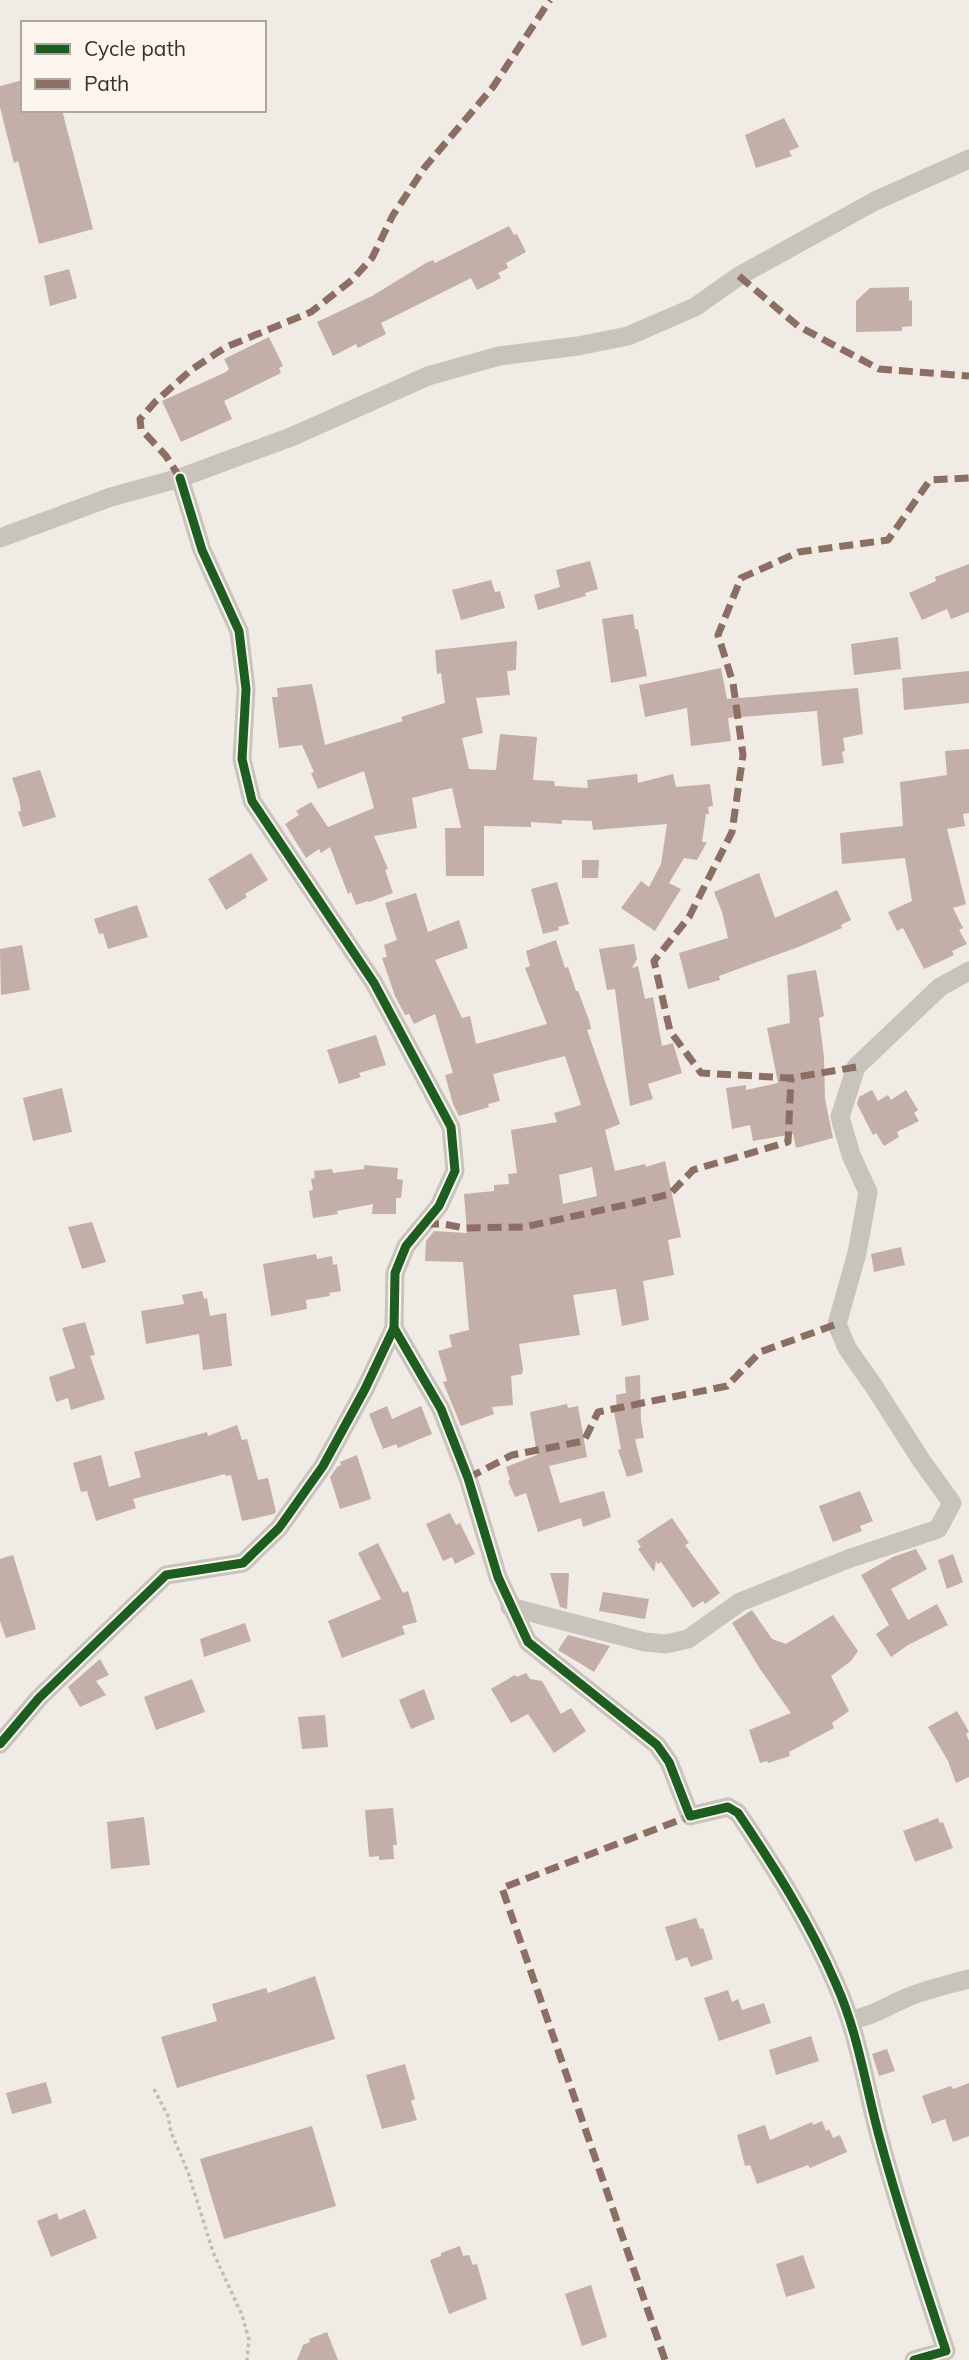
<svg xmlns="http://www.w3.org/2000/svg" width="969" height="2360" viewBox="0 0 969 2360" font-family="Mulish,sans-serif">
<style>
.building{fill:#c3afa7;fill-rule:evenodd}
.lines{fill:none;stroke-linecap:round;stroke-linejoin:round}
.path{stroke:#c2bbb6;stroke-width:3.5;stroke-dasharray:3.5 3.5;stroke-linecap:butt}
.street{stroke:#c9c3be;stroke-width:19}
.quiet{stroke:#8d6e63;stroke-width:7;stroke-dasharray:14 7;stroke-linecap:butt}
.cycleway-casing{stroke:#fbf5ee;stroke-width:13}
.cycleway{stroke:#1b5e20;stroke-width:9}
</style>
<rect width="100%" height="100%" fill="#f0ebe5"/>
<g class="building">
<path d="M23 80V110H62L93 229 39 244 18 161 14 163 0 107V86Z"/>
<path d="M784 118 799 147 789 151 792 156 756 168 745 135Z"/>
<path d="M509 226 514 235 517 234 526 252 506 263 508 268 498 273 501 278 477 290 471 278 381 323 386 334 358 348 356 344 333 356 317 322 372 296 426 263 433 260 435 263Z"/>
<path d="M69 269 77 298 50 306 44 276Z"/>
<path d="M909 287V301L912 300V326L902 327V331L856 332V301L870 288Z"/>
<path d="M269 337 283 366 279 368 281 373 224 401 232 419 181 442 162 401 226 372 229 369 224 359Z"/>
<path d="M590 561 598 589 585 593 586 596 538 610 534 595 560 587 556 570Z"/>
<path d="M969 564V612L951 619 947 609 922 620 909 593 936 581 935 577Z"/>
<path d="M491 580 495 592 500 591 505 608 461 620 452 590Z"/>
<path d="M633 614 635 629H638L647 676 611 683 602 619Z"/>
<path d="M898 637 901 669 854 675 851 644Z"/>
<path d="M517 641 516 670 507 671 510 695 476 698 483 733 462 738 469 769 496 770 500 734 537 737 533 780 554 781 555 786 588 788 587 780 637 774 638 783 673 774 676 787 710 784 713 806 708 807 709 814H706L702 842H707L697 860 684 858 669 883 681 889 655 931 621 908 641 881 649 887 661 864 667 824 593 830 592 821 562 820V824L531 822V827L484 826V876H446L445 828H461L452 788 443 790 412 798 417 828 374 836 388 869 385 870 393 893 369 902 368 901 356 905 351 892 348 894 330 847 321 853 319 849 306 858 285 824 299 815 296 811 311 802 328 827 374 808 364 771 318 789 311 773 314 772 302 745 279 748 272 697H278L277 688 312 684 325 745 403 721 401 717 445 703 441 673 437 674 435 650Z"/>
<path d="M721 668 727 699 858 688 863 734 843 738 845 751 842 752 844 763 822 766 817 711 728 718 731 741 691 746 687 708 645 717 639 685Z"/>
<path d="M969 671V703L904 710 902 678Z"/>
<path d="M969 749V813L963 814 965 826 947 829 966 904 953 908 963 928 959 930 967 944 952 951 954 955 924 969 903 928 897 931 888 912 912 901 905 858 842 864 840 833 903 826 900 782 947 775 945 751Z"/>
<path d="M40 770 56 817 23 827 18 812 21 811 19 799 12 778Z"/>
<path d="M251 853 268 880 245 894 247 897 226 910 208 879Z"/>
<path d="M582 860H599L598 878H582Z"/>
<path d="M759 873 775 918 837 890 851 920 841 925 842 928 801 946 719 976 720 980 688 989 679 953 728 938 722 912 714 892Z"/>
<path d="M557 882 569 924 558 927 559 930 543 934 531 889Z"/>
<path d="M416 893 428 932 459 920 468 948 435 960 462 1018 470 1016 476 1044 547 1024 525 968 530 966 526 951 556 940 565 968 568 967 576 991H578L589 1020 591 1029 587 1030 620 1124 605 1130 615 1171 645 1164 646 1167 665 1161 681 1237 668 1240 674 1275 643 1281 649 1320 622 1326 616 1289 573 1295 580 1335 519 1344 523 1369 522 1374 511 1376 513 1405 492 1407 494 1414 461 1426 443 1382 447 1381 438 1351 452 1347 449 1335 469 1330 463 1262 425 1261 426 1241 434 1231 467 1233 464 1194 494 1191V1185L509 1184 508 1174 517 1173 511 1130 557 1122 554 1113 581 1105 565 1056 493 1074 500 1101 488 1104 489 1107 459 1116 453 1104 445 1075 453 1073 435 1014 414 1024 409 1014 405 1015 395 996 382 958 387 957 384 945 397 940 385 903ZM592 1167 597 1196 563 1204 559 1175Z"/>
<path d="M137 905 148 937 108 949 103 933 99 934 94 919Z"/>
<path d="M634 944 637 959 632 968 638 966 645 999 653 997 662 1046 673 1043 682 1073 648 1084 653 1099 630 1106 615 989 607 990 599 949Z"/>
<path d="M22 945 30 990 1 995 0 949Z"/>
<path d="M816 970 824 1016 819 1018 824 1057 825 1099 833 1138 796 1148 793 1134 753 1141 750 1125 732 1129 726 1088 746 1085V1090L778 1083 767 1028 790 1023 787 975Z"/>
<path d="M376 1035 386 1065 359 1073 361 1077 339 1084 327 1050Z"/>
<path d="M62 1088 72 1132 33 1141 23 1098Z"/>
<path d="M872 1090 878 1101 888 1095 891 1100 906 1090 918 1110 914 1113 919 1121 897 1132 899 1137 884 1146 876 1133 873 1135 857 1104 859 1097Z"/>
<path d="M364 1165 398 1168 397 1179 403 1180 401 1198H396V1214H372L373 1204 337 1211 338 1214 313 1218 309 1191 313 1190 311 1179 315 1178 314 1171 332 1169 333 1173 364 1169Z"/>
<path d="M92 1222 106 1262 82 1269 68 1227Z"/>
<path d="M901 1247 905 1265 874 1272 871 1254Z"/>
<path d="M316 1254 317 1259 332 1256 333 1265 337 1264 341 1291 329 1293 330 1296 306 1300 307 1309 271 1316 263 1264Z"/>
<path d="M202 1291 204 1299 207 1298 210 1316 226 1313 232 1366 203 1370 199 1334 146 1344 141 1311 184 1304 182 1295Z"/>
<path d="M85 1322 95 1355 90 1356 105 1399 71 1410 68 1398 56 1402 49 1377 75 1368 62 1328Z"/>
<path d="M640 1375 641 1421 644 1438 635 1439 643 1472 627 1477 618 1450 621 1449 614 1412H617L616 1395 626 1393 625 1377Z"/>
<path d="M567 1404 568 1408 578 1406 587 1457 549 1466 560 1503 604 1491 611 1517 583 1527 581 1518 538 1532 526 1493 515 1497 508 1481 510 1480 506 1467 537 1455 530 1412Z"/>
<path d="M387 1406 392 1419 421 1406 432 1434 398 1448 396 1444 383 1449 369 1414Z"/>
<path d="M237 1425 242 1440 247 1439 258 1480 268 1478 276 1512 274 1514 242 1521 231 1475 226 1476 225 1474 133 1499 136 1508 96 1521 87 1491 81 1492 73 1463 101 1455 109 1487 141 1477 134 1452 207 1432 208 1436Z"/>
<path d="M357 1455 371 1499 340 1509 330 1477 337 1467 341 1465 340 1462Z"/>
<path d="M860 1491 873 1521 860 1526 862 1531 833 1542 819 1506Z"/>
<path d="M450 1513 456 1525 460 1523 475 1554 455 1564 452 1557 443 1561 426 1524Z"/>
<path d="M672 1518 689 1543 685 1545 720 1593 705 1604 703 1601 693 1608 661 1562 658 1564 656 1561 654 1572 638 1549 641 1547 637 1541Z"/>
<path d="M378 1543 403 1593 408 1591 417 1622 402 1626 405 1634 342 1658 328 1621 381 1599 358 1553Z"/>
<path d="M916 1549 927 1569 891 1589 908 1620 937 1604 948 1625 908 1645 891 1657 876 1634 889 1625 861 1575 893 1557Z"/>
<path d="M953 1554 963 1582 947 1589 938 1560Z"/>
<path d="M13 1555 36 1629 6 1638 0 1621V1559Z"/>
<path d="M550 1573H569L567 1609 560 1607Z"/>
<path d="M603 1592 649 1599 645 1619 599 1611Z"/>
<path d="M752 1610 772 1639 786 1644 833 1615 858 1651 851 1661 831 1676 849 1711 832 1723 834 1728 789 1752 790 1756 768 1763 767 1761 760 1763 749 1730 791 1713 760 1669 732 1623Z"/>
<path d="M245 1623 251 1641 204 1657 200 1639Z"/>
<path d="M568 1635 610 1646 594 1672 558 1650Z"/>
<path d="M100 1659 109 1675 96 1681 106 1695 80 1707 68 1687Z"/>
<path d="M526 1673 530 1679 542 1681 561 1714 571 1708 586 1731 554 1753 528 1714 511 1723 491 1689 515 1675 517 1677Z"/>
<path d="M192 1679 205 1712 156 1730 144 1697Z"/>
<path d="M424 1689 435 1719 411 1729 399 1700Z"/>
<path d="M957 1711 969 1732 966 1734 969 1741V1777L956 1783 948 1761 928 1727Z"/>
<path d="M325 1715 328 1747 302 1749 298 1717Z"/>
<path d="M393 1808 397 1845H393L394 1859 379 1860V1856L369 1857 365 1810Z"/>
<path d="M144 1817 150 1865 111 1869 107 1822Z"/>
<path d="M938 1818 940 1823 943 1822 953 1848 915 1862 903 1831Z"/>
<path d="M696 1918 700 1929 703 1928 713 1959 691 1967 687 1957 676 1961 665 1927Z"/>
<path d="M315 1976 335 2039 177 2088 161 2037 217 2021 212 2004 266 1988 268 1993Z"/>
<path d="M728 1990 732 2002 738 1999 742 2010 764 2003 771 2023 719 2041 704 1998Z"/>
<path d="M811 2036 819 2061 776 2075 769 2050Z"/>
<path d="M887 2049 895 2071 879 2076 872 2054Z"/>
<path d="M405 2064 415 2099 411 2101 417 2120 382 2129 366 2075Z"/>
<path d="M46 2082 52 2103 12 2114 6 2093Z"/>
<path d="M969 2083V2136L953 2142 945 2119 932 2124 922 2096 951 2086 953 2089Z"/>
<path d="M822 2121 826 2131 829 2129 833 2138 840 2135 847 2152 810 2168 808 2165 757 2184 750 2165 745 2166 737 2135 765 2125 770 2140 812 2122 813 2125Z"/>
<path d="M312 2126 336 2206 224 2239 200 2159Z"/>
<path d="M85 2209 97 2238 51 2257 37 2221 57 2213 59 2220Z"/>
<path d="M460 2246 463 2256 469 2255 473 2265 477 2264 487 2299 449 2314 430 2260 441 2256V2253Z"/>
<path d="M803 2255 815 2288 786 2297 776 2264Z"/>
<path d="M591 2285 607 2337 582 2346 565 2294Z"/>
<path d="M327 2332 338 2360H297L303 2345 310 2342 309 2339Z"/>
</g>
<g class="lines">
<path class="path" d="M154 2089 168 2116 171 2132 188 2172 213 2252 242 2315 249 2340 247 2360"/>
<g class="street">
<path d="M0 538 111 497 180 478 291 437 428 376 499 356 578 346 628 336 695 307 739 276 875 201 969 159"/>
<path d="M394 1328 441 1409 468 1478 498 1577 528 1642 657 1745 669 1762 690 1816 728 1807 738 1813C775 1868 810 1923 836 1984 859 2035 866 2090 881 2143 900 2213 923 2282 946 2351L914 2360"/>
<path d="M510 1607 645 1642 666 1644 688 1639 740 1602 848 1559 938 1529 952 1503 921 1460 875 1388 847 1348 837 1324 857 1253 868 1192 851 1155 840 1117 856 1067 940 987 969 971"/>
<path d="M0 1744 39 1698 166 1575 243 1563 279 1528 323 1466 365 1389 394 1328 395 1273 406 1246 439 1206 455 1171 451 1127 374 983 252 801 242 759 246 689 239 631 202 550 180 478"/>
<path d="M850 2020C871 2017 887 2006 906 1998 926 1989 948 1985 969 1979"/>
</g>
<g class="quiet">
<path d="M739 276 798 326 879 369 969 376"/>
<path d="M180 478 166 456 141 429 140 419 155 402 191 370 226 347 311 312 352 280 372 258 393 215 425 167 493 87 550 0"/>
<path d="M856 1067 791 1078 701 1073 670 1031 654 961 689 917 732 832 743 755 733 683 718 635 741 578 799 552 888 540 930 480 969 478"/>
<path d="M425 1224H443L464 1228 524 1227 634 1203 670 1194 693 1170 788 1142 791 1078"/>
<path d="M468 1478 512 1455 584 1441 598 1412 727 1386 760 1352 837 1324"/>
<path d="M665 2360 502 1888 690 1816"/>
</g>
<defs>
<g id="cycleway">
<path d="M394 1328 441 1409 468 1478 498 1577 528 1642 657 1745 669 1762 690 1816 728 1807 738 1813C775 1868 810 1923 836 1984 859 2035 866 2090 881 2143 900 2213 923 2282 946 2351L914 2360"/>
<path d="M0 1744 39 1698 166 1575 243 1563 279 1528 323 1466 365 1389 394 1328 395 1273 406 1246 439 1206 455 1171 451 1127 374 983 252 801 242 759 246 689 239 631 202 550 180 478"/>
</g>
</defs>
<use href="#cycleway" class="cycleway-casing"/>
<use href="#cycleway" class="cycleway"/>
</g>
<rect x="21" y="21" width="245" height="91" fill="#fbf5ee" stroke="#aea6a0" stroke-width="2"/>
<rect x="35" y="44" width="35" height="10" fill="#1b5e20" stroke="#aea6a0" stroke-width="2"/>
<text x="84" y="56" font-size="21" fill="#3b302b">Cycle path</text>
<rect x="35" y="79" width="35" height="10" fill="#8d6e63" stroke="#aea6a0" stroke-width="2"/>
<text x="84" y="91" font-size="21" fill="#3b302b">Path</text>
</svg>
